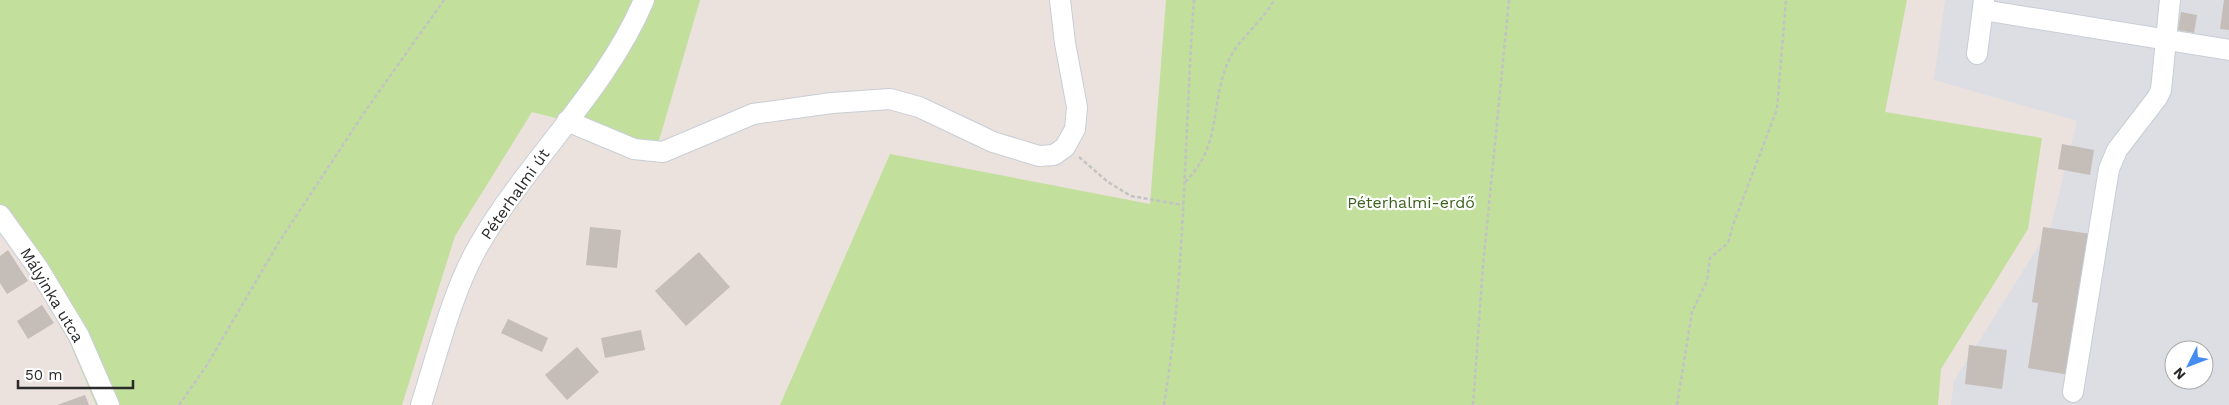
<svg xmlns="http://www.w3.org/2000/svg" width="2229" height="405" viewBox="0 0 2229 405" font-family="'Work Sans',sans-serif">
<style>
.industrial{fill:#dddde4;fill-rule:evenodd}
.green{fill:#c2df9c}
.building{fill:#c4bdb8}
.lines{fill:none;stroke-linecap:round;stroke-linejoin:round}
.minor-casing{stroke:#c8ced7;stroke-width:22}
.path{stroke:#c3c3c3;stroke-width:2.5;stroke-dasharray:4 2.5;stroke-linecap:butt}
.minor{stroke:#fff;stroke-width:20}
.labels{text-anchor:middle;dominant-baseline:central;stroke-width:4.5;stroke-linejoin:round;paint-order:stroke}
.street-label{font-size:16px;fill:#2a2a2a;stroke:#fff}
.park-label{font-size:16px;fill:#3c631e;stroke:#fff}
</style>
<rect width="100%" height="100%" fill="#ebe2dd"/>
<path class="industrial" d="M1945 0H2229V405H1951L1954 381 2051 226 2077 121 1934 80ZM2174 350H2204V380H2174Z"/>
<g class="green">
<path d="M0 0H700L658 144 532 112 455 236 402 405H96L69 341 26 268 0 233Z"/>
<path d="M1166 0H1907L1885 112 2042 138 2028 229 1941 369 1938 405H780L890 154 1150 204Z"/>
</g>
<g class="building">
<path d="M2224 0H2229V30L2220 29Z"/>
<path d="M2181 12 2197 15 2194 33 2178 30Z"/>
<path d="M2062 144 2094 150 2090 175 2058 169Z"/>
<path d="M590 227 621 230 617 268 586 265Z"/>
<path d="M2043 227 2091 234 2070 375 2028 368 2038 303 2032 302Z"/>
<path d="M8 250 28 281 7 294 0 283V256Z"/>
<path d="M699 252 730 287 686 326 655 291Z"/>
<path d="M42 305 54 323 28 339 17 321Z"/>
<path d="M508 319 548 338 542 352 501 333Z"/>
<path d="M641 330 645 350 605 358 601 338Z"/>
<path d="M1969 345 2007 350 2002 389 1965 384Z"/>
<path d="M577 347 599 372 567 400 545 375Z"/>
<path d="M85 395 89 405H57Z"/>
</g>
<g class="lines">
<defs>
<g id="minor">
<path d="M1983 10 2229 50"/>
<path d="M1977 54 1984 0"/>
<path d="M567 121 634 149 663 152 753 114 832 103 890 99 919 107 993 142 1039 156 1054 155 1065 147 1075 129 1077 107 1065 43 1060 0"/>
<path d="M0 215 38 268 79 336 109 405"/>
<path d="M2073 392 2109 169 2117 150 2157 98 2161 90 2170 0"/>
<path d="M421 405C437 355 453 289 479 245 527 161 607 89 644 0"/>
</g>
</defs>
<use href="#minor" class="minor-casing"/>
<g class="path">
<path d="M1079 157 1108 182 1131 196 1183 205"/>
<path d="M1185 182C1223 144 1209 107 1228 62 1238 38 1263 22 1274 0"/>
<path d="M179 405 207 365 279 242 366 110 444 0"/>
<path d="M1164 405C1186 271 1184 135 1194 0"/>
<path d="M1473 405 1483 266 1509 0"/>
<path d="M1677 405 1692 312 1707 281 1710 258 1728 243 1733 225 1777 109 1786 0"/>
</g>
<use href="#minor" class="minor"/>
</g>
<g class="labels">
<g class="street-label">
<text transform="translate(515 194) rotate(-55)">Péterhalmi út</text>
<text transform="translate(52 295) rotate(59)">Mályinka utca</text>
</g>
<g class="park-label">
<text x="1411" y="202">Péterhalmi-erdő</text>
</g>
</g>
<g transform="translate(2189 365) rotate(228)"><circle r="24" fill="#ffffff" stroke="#aaaaaa"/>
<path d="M0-4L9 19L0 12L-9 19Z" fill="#458bf0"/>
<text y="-8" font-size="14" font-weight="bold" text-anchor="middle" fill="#2a2a2a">N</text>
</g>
<path d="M18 380v8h115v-8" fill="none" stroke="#2a2a2a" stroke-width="2.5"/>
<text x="25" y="380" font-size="15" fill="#2a2a2a" stroke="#ffffff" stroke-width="4" paint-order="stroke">50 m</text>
</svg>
